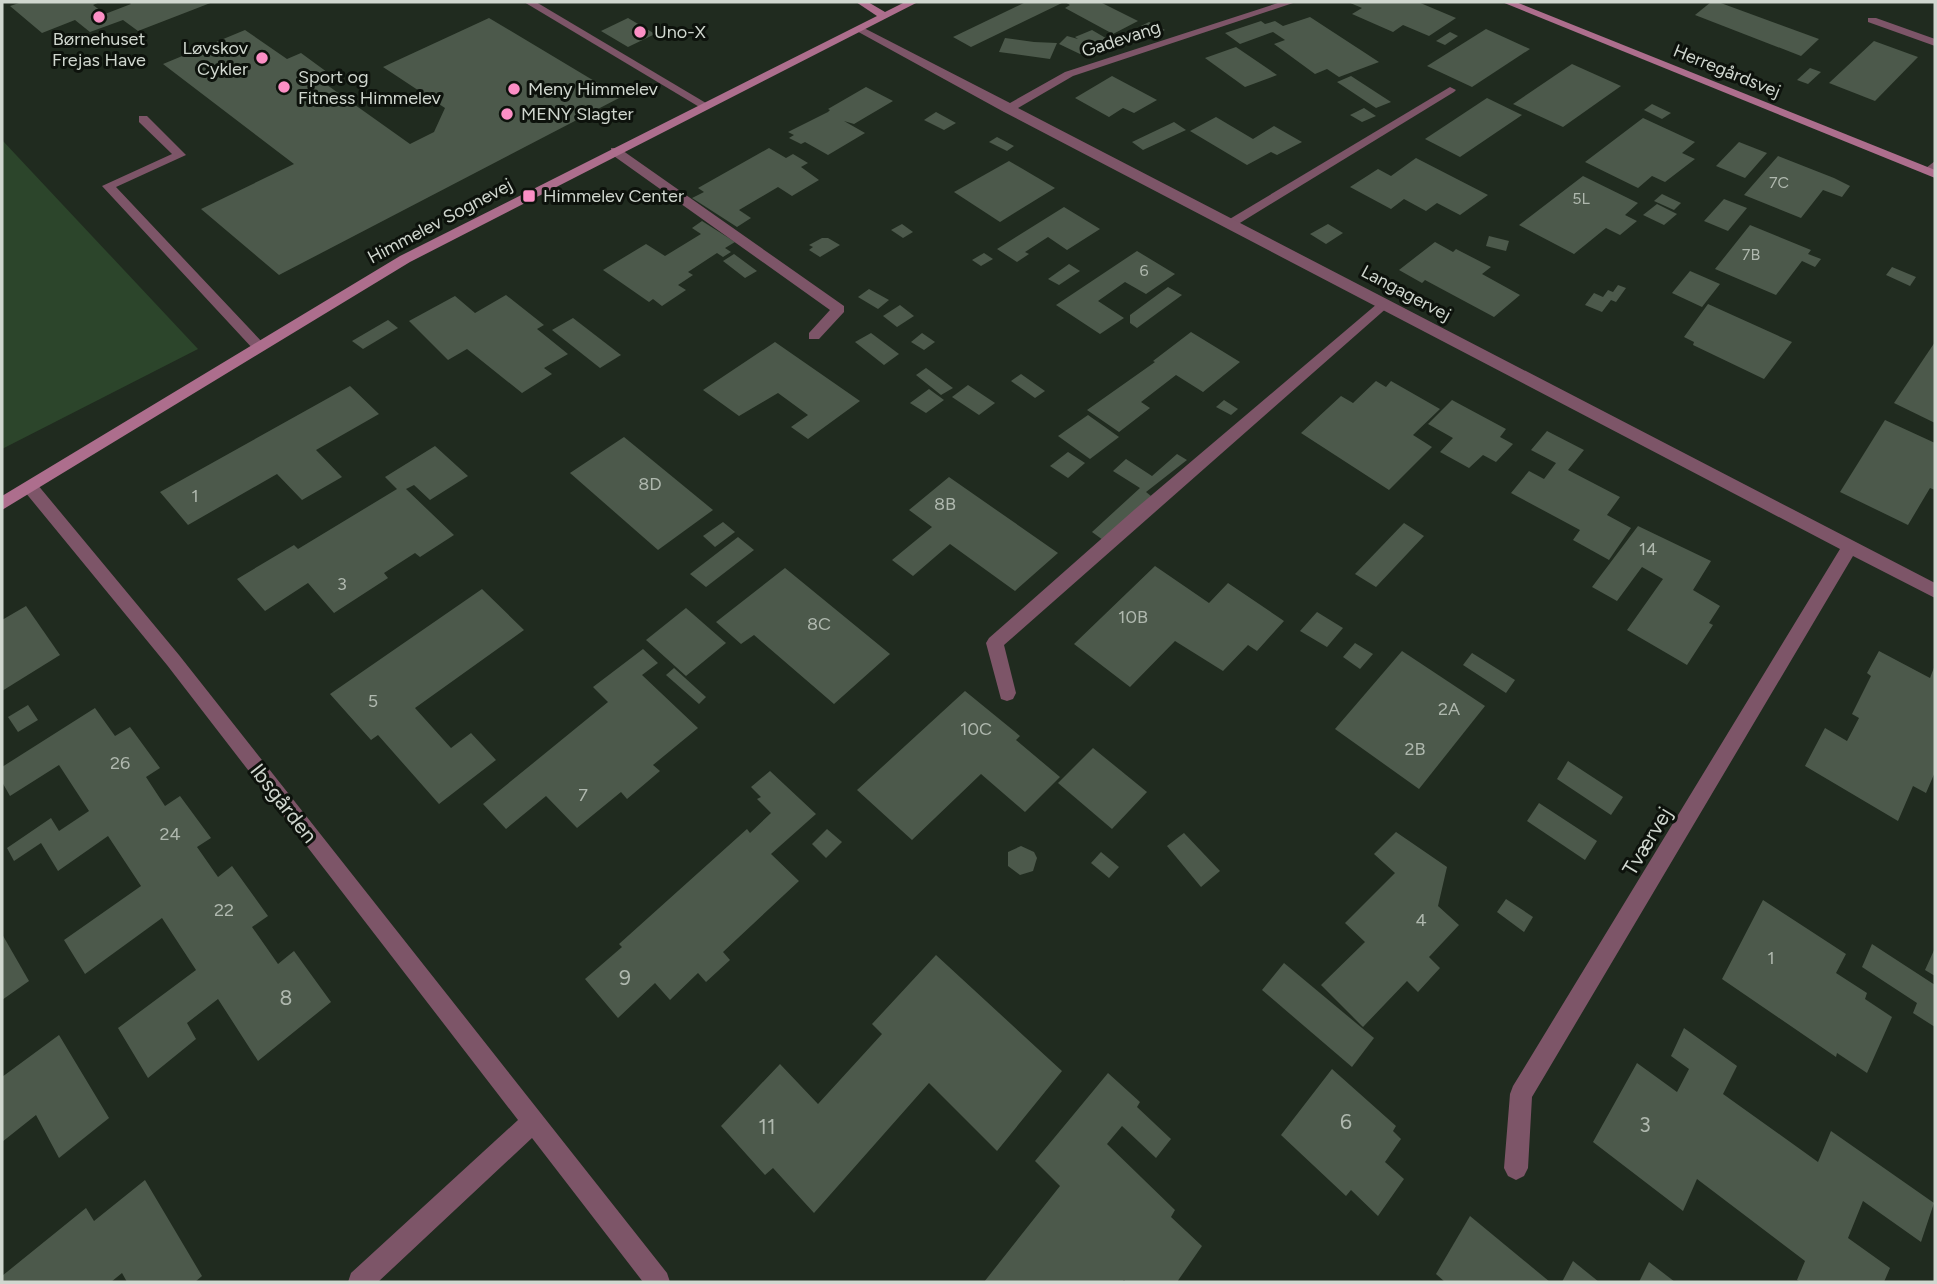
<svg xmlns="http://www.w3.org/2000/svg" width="1937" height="1284" viewBox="0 0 1937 1284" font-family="Figtree,sans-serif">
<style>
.green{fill:#2c452b}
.building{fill:#4c594b}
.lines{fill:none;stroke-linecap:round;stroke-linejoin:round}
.lane{fill:#7d5568;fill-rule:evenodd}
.street{fill:#7d5568;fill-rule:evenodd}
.secondary{fill:#ad6e8d;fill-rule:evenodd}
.poi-dot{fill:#fb8fc5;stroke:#0d120c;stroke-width:2.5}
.labels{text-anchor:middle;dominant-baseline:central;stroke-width:6;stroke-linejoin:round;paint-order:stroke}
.far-number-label{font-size:16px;fill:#afb8ae}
.far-poi-label{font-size:18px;fill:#d0d7cf;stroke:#0d120c;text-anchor:start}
.far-street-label{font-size:18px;fill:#d0d7cf;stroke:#0d120c}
.number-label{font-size:18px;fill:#afb8ae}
.street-label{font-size:21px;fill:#d0d7cf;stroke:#0d120c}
.near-number-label{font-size:21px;fill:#afb8ae}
</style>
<rect width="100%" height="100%" fill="#202b1f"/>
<path class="green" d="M2 140 198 349 2 449Z"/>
<g class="building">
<path d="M22 2H100L93 5 105 14 131 4 129 2H213L138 31 123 20 90 32 75 20 42 33 10 6Z"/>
<path d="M1026 2H1064L971 47 953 37Z"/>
<path d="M1065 2H1100L1138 21 1113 34 1065 8 1070 5Z"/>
<path d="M1348 2H1418L1456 18 1429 36 1403 25 1393 32 1352 14 1362 8Z"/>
<path d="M1711 2H1718L1819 39 1801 56 1695 15Z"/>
<path d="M1310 17 1379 62 1339 77 1327 69 1315 74 1274 44 1285 40 1273 32 1240 44 1225 33 1261 21 1265 24 1275 21 1283 26Z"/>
<path d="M489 18 621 97 279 275 201 209 294 164 163 64 245 30 287 59 301 53 331 75 320 80 410 144 434 132 445 108 383 67Z"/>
<path d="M628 18 655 34 628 47 601 31Z"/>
<path d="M1149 22 1165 30 1156 34 1141 26Z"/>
<path d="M1486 29 1530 49 1472 87 1427 66Z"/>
<path d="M1092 30 1116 44 1080 54 1059 44 1067 36 1078 39 1075 37Z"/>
<path d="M1450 32 1458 36 1445 45 1436 41Z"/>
<path d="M1005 38 1034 42 1057 43 1050 59 999 52Z"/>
<path d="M1874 41 1918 57 1875 101 1829 83Z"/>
<path d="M1236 47 1277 75 1245 87 1205 58Z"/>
<path d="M1572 64 1621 86 1563 127 1513 104Z"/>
<path d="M1810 68 1821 72 1808 84 1797 80Z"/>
<path d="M1112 76 1157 100 1134 113 1123 108 1109 117 1075 98Z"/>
<path d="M1351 76 1391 102 1376 108 1337 82Z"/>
<path d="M866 87 893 101 854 124 844 121 865 133 828 155 805 142 801 144 789 138 794 135 788 132 828 112 830 110 828 109Z"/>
<path d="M1487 98 1522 115 1460 157 1425 139Z"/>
<path d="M1652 104 1671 113 1662 119 1644 110Z"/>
<path d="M1364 108 1376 116 1362 122 1350 115Z"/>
<path d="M936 112 956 123 944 130 924 120Z"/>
<path d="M1216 117 1253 139 1274 126 1302 142 1277 155 1271 152 1247 165 1190 131Z"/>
<path d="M1643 118 1695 142 1682 153 1695 159 1665 182 1652 176 1638 188 1585 162Z"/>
<path d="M1174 122 1186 130 1143 150 1132 142Z"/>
<path d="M997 137 1014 146 1007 151 989 142Z"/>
<path d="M1739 142 1767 153 1745 178 1716 166Z"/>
<path d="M769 148 786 158 793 154 808 163 801 167 819 180 792 196 778 187 739 210 751 218 737 227 692 198 704 192 698 188Z"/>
<path d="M1778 156 1834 178 1850 186 1842 197 1823 190 1801 218 1744 195Z"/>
<path d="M1416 158 1488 195 1460 215 1437 203 1426 211 1404 199 1391 209 1350 187 1378 169 1391 176Z"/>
<path d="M1009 161 1055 188 1000 222 954 192Z"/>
<path d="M1583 176 1638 203 1625 215 1637 221 1620 235 1606 228 1574 254 1519 225Z"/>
<path d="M1662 194 1681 203 1674 210 1654 201Z"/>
<path d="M1724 199 1747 208 1728 231 1704 221Z"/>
<path d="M1657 204 1677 214 1664 225 1643 215Z"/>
<path d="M1064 207 1100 229 1067 250 1048 237 1025 252 1029 254 1017 262 997 249Z"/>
<path d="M702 221 735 242 725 248 731 252 723 257 717 253 688 272 693 275 678 285 686 290 662 306 653 299 649 302 603 270 646 244 665 256 701 234 692 228Z"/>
<path d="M902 224 913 232 903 238 891 230Z"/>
<path d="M1328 224 1343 233 1326 244 1310 234Z"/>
<path d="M1750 225 1811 250 1808 254 1821 259 1815 267 1802 261 1776 295 1715 269Z"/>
<path d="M1489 236 1509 241 1506 251 1486 246Z"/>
<path d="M822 238H828L840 245 820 257 809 250 813 247 809 245Z"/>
<path d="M1435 242 1453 252 1456 249 1491 267 1482 274 1520 295 1494 317 1425 280 1422 283 1399 270Z"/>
<path d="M1137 251 1175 274 1146 294 1125 282 1098 301 1124 318 1100 334 1056 305Z"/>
<path d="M984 253 993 259 981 266 972 260Z"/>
<path d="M734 254 757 271 745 278 723 261Z"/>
<path d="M1069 264 1080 271 1059 285 1048 279Z"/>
<path d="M1892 267 1916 277 1910 286 1886 275Z"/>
<path d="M1690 271 1720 284 1702 307 1672 293Z"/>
<path d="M1618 285 1626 288 1616 302 1611 300 1602 312 1585 305 1594 293 1603 297 1608 290 1613 292Z"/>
<path d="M1168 287 1182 295 1137 328 1130 323V315Z"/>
<path d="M869 289 889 300 878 309 858 297Z"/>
<path d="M506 295 544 325 537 329 568 354 544 368 552 374 522 393 467 349 448 360 409 321 455 296 475 313Z"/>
<path d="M1708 304 1792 342 1764 379 1693 345 1694 342 1684 337Z"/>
<path d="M900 305 914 316 897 327 883 316Z"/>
<path d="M573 318 621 355 600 368 552 330Z"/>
<path d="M388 320 398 328 363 349 352 341Z"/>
<path d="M1191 332 1240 362 1203 392 1176 375 1141 402 1150 408 1119 432 1087 410 1155 362 1153 361Z"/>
<path d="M871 333 899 354 884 365 855 342Z"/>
<path d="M922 333 935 342 924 350 911 342Z"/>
<path d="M775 342 860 401 808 439 791 427 808 415 778 393 739 416 703 390Z"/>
<path d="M1935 342V423L1894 403Z"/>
<path d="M926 368 953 388 941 395 916 375Z"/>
<path d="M1021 374 1045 391 1035 398 1011 381Z"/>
<path d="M1376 381 1386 387 1391 381 1440 409 1413 435 1432 447 1389 490 1301 433 1341 396 1353 403Z"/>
<path d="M968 385 995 403 979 415 952 397Z"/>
<path d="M350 386 379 414 316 450 342 477 302 500 277 474 188 525 160 492Z"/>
<path d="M929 389 944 400 926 413 910 403Z"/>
<path d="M1224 400 1238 409 1231 415 1216 407Z"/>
<path d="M1452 400 1506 429 1500 437 1513 444 1496 462 1483 455 1469 468 1440 452 1453 438 1428 424Z"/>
<path d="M1088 415 1119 437 1090 459 1058 436Z"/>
<path d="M1885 420 1935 443V490L1930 488 1908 525 1840 492Z"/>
<path d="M1547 431 1584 450 1568 470 1620 497 1607 515 1631 528 1609 560 1573 540 1580 530 1511 493 1529 471 1544 479 1556 463 1531 450Z"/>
<path d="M624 437 713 510 658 550 570 473Z"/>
<path d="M435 446 468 476 430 500 414 485 406 489 454 535 420 557 415 553 384 573 388 578 334 613 308 583 265 611 237 579 294 545 298 549 397 489 385 477Z"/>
<path d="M1068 452 1085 463 1068 478 1050 466Z"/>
<path d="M1177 454 1187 460 1146 492 1151 496 1103 540 1092 532 1140 488 1113 471 1126 459 1152 476Z"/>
<path d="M949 477 1058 553 1015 591 950 544 913 576 892 560 932 527 909 510Z"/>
<path d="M723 522 735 532 715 547 703 536Z"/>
<path d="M1404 523 1424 536 1376 587 1355 574Z"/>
<path d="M1638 526 1711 561 1693 590 1720 606 1709 623 1713 625 1687 665 1627 630 1663 579 1642 567 1617 601 1592 587Z"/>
<path d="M738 537 754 550 706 587 690 574Z"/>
<path d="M1155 566 1209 603 1228 583 1284 621 1257 651 1248 645 1223 671 1175 641 1130 687 1074 644Z"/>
<path d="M785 568 890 654 834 704 754 635 741 644 716 622Z"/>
<path d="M482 589 524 630 415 708 451 748 471 733 496 760 439 804 378 735 371 740 330 694Z"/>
<path d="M26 606 60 655 2 691V620Z"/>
<path d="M686 608 726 643 686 676 646 640Z"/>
<path d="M1317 612 1343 628 1327 647 1300 631Z"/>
<path d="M1355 643 1373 654 1360 669 1343 657Z"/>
<path d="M643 649 658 663 642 675 698 728 653 765 660 771 627 799 621 792 577 828 546 796 506 829 483 804 608 702 593 687Z"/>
<path d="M1402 651 1485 706 1419 789 1335 729Z"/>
<path d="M1879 651 1930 678 1935 665V772L1926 793 1913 786 1898 821 1805 766 1825 728 1847 741 1859 718 1852 714 1871 676 1867 673Z"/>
<path d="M1472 653 1515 680 1506 693 1463 665Z"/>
<path d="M674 668 706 697 699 704 666 675Z"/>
<path d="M965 691 1020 736 1016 740 1060 777 1025 812 981 774 912 840 857 790Z"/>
<path d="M28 705 38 720 18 732 8 717Z"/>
<path d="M95 708 115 736 130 727 160 768 146 777 165 806 180 796 211 838 197 847 218 877 232 866 268 916 252 927 278 964 294 951 331 1002 258 1061 218 999 187 1023 196 1039 148 1078 118 1028 196 970 162 918 85 974 64 940 141 886 108 836 58 871 41 843 14 861 7 848 51 818 59 831 89 811 59 765 10 796 2 782V767Z"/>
<path d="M1093 748 1147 792 1112 829 1058 783Z"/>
<path d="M1568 761 1623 797 1611 815 1557 779Z"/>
<path d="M770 771 816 814 771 854 799 881 723 952 730 960 706 982 698 973 670 1000 655 983 618 1018 585 979 622 947 619 944 747 829 750 833 771 813 757 799 761 797 751 787Z"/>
<path d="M1539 803 1597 841 1585 860 1527 821Z"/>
<path d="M827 829 842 842 826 858 812 844Z"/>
<path d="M1396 832 1447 867 1438 906 1459 925 1429 957 1440 968 1418 992 1407 981 1363 1027 1321 985 1365 942 1345 923 1395 873 1374 854Z"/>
<path d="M1184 833 1220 871 1201 887 1167 846Z"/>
<path d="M1021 846 1034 852 1037 858 1033 871 1020 875 1008 866V852Z"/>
<path d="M1101 852 1119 867 1109 878 1091 863Z"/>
<path d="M1506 899 1533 917 1524 932 1497 912Z"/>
<path d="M1763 900 1846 954 1836 973 1867 993 1865 999 1892 1017 1867 1073 1837 1053 1836 1057 1722 979Z"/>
<path d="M2 934 29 981 2 1000Z"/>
<path d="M1872 944 1935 985V1027L1913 1013 1917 1003 1862 967Z"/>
<path d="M1935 948V976L1925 970Z"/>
<path d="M936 955 1062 1071 997 1151 929 1083 814 1213 773 1168 765 1175 721 1126 780 1064 818 1104 882 1034 872 1024Z"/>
<path d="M1284 963 1374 1038 1352 1067 1262 990Z"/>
<path d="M1684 1028 1737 1066 1723 1094 1818 1162 1831 1131 1934 1203 1921 1242 1863 1201 1848 1238 1890 1268 1884 1282H1801L1797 1280 1805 1261 1697 1179 1683 1211 1593 1142 1637 1063 1677 1092 1689 1069 1671 1056Z"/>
<path d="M59 1035 109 1118 59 1158 36 1115 2 1142V1077Z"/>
<path d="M1332 1069 1396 1126 1393 1131 1401 1139 1385 1162 1404 1179 1378 1216 1351 1190 1346 1196 1281 1135Z"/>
<path d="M1108 1073 1140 1102 1137 1107 1171 1139 1156 1158 1122 1126 1107 1144 1175 1210 1171 1217 1202 1246 1177 1282H1126L1124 1280 1122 1282H984L1060 1186 1035 1161Z"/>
<path d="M145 1180 202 1276 195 1282H127L122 1273 111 1282H2V1276L86 1208 94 1221Z"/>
<path d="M1470 1216 1550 1282H1445L1436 1274Z"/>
<path d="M1573 1261 1599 1282H1562Z"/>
<path d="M1649 1262 1675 1282H1639Z"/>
</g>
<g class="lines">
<g class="lane">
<path d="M524 2H536L711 106 701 108Z"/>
<path d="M1450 87 1456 90 1454 92 1235 226H1225L1223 223Z"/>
<path d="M139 116H147L186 155 116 187 264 344V350H254L102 186 172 154 139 122Z"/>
<path d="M611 148H619L844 306V312L819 339H809V333L830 310 611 154Z"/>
<path d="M1384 298 1391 303 1389 306 1004 645 1016 693 1013 699 1007 701 1001 699 986 643 989 638 1134 510Z"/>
</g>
<g class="street">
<path d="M1281 2H1296L1073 76 1018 108 1935 583V598L1853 556 1532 1097 1528 1168 1524 1176 1516 1180 1508 1176 1504 1168 1510 1094 1513 1086 1840 549 1004 112 853 29 862 27 1010 103 1065 72Z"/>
<path d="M1868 18H1876L1935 39V46L1868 22Z"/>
<path d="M1935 161V173L1926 174V168Z"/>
<path d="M31 482 37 484 179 655 667 1273 670 1282H643L532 1138 378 1282H348L351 1273 518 1120 167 665 25 492 23 488Z"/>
</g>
<g class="secondary">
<path d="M856 2H868L885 12 905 2H918L410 262 2 510V496L400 256 877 16Z"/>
<path d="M1502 2H1516L1935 170V178Z"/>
</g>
</g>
<g class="poi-dot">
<circle cx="99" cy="17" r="7"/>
<circle cx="640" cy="32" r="7"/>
<circle cx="262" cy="58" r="7"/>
<circle cx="284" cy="87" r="7"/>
<circle cx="514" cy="89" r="7"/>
<circle cx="507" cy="114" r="7"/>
<rect x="522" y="189" width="14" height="14" rx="3.5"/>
</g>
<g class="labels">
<g class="far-number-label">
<text x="1779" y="182">7C</text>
<text x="1581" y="198">5L</text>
<text x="1751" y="254">7B</text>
<text x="1144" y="270">6</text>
</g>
<g class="far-poi-label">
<text x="654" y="32">Uno-X</text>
<text x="99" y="39" text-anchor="middle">Børnehuset<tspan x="99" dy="21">Frejas Have</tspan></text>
<text x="248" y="48" text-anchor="end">Løvskov<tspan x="248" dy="21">Cykler</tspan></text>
<text x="298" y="77">Sport og<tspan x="298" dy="21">Fitness Himmelev</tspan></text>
<text x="528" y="89">Meny Himmelev</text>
<text x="521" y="114">MENY Slagter</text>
<text x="543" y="196">Himmelev Center</text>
</g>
<g class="far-street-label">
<text transform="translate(1121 39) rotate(-18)">Gadevang</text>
<text transform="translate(1727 71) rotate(22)">Herregårdsvej</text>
<text transform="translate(440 221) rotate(-28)">Himmelev Sognevej</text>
<text transform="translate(1406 293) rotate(28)">Langagervej</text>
</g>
<g class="number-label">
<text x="650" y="484">8D</text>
<text x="195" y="496">1</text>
<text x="945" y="504">8B</text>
<text x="1648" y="549">14</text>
<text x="342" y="584">3</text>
<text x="1133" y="617">10B</text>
<text x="819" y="624">8C</text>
<text x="373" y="701">5</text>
<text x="1449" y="709">2A</text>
<text x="976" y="729">10C</text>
<text x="1415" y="749">2B</text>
<text x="120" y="763">26</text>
<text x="583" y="795">7</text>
<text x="170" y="834">24</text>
<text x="224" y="910">22</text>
<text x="1421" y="920">4</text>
<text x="1771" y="958">1</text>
</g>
<g class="street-label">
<text transform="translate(284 803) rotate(52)">Ibsgården</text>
<text transform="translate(1647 841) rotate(-59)">Tværvej</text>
</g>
<g class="near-number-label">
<text x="625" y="977">9</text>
<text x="286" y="997">8</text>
<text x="1346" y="1121">6</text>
<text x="1645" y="1124">3</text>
<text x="767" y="1126">11</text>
</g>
</g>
<rect width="1937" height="1284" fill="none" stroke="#d0d7cf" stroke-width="7"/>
</svg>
